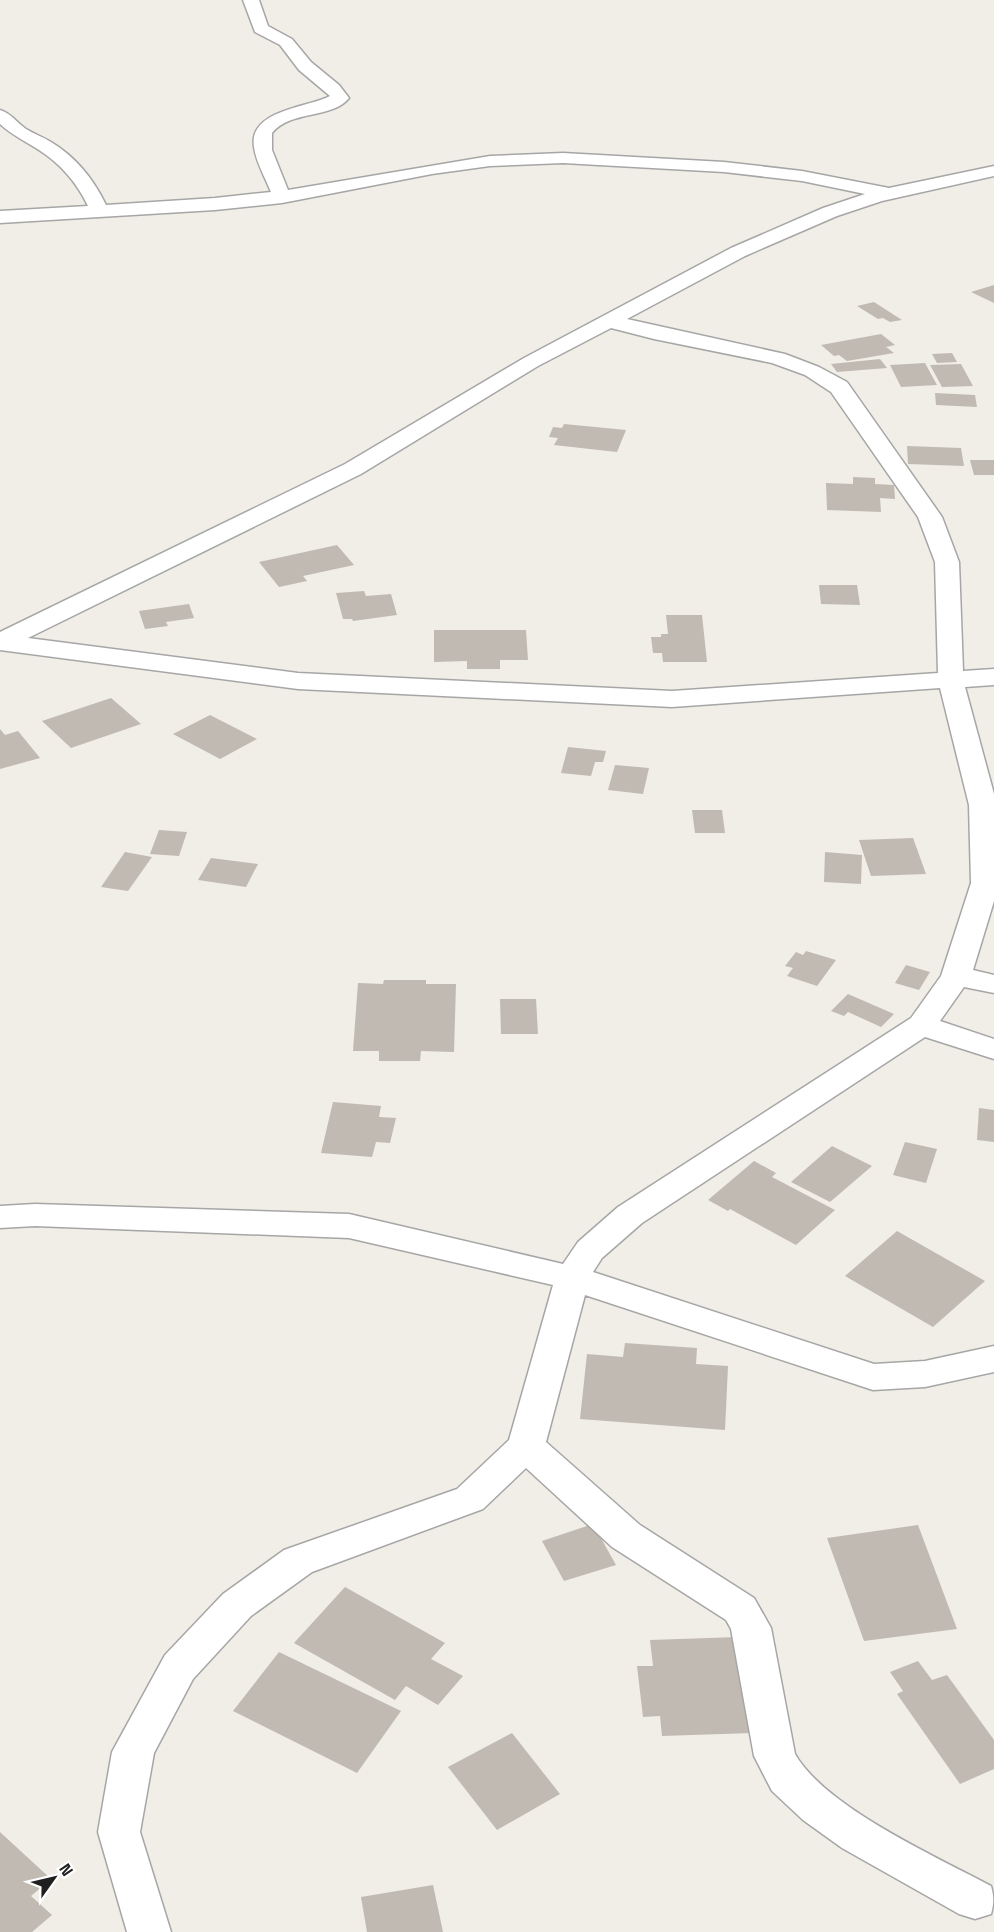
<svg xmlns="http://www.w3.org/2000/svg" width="994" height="1932" viewBox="0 0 994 1932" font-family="'Space Grotesk',sans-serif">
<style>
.building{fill:#c0bab3}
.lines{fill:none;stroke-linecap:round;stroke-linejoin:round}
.minor-casing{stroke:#a6a6a6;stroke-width:3}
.minor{fill:#fff;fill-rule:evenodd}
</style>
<rect width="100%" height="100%" fill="#f0eee6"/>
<g class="building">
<path d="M994 285V303L971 292Z"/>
<path d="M874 302 902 320 890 322 883 318 878 319 857 306Z"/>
<path d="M881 334 895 345 886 347 894 353 847 361 839 355 834 356 821 345Z"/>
<path d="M952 353 957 362 937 363 932 354Z"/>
<path d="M880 359 887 368 837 372 831 364Z"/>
<path d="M925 363 937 385 901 387 890 365Z"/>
<path d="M961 364 973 386 942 387 930 365Z"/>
<path d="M935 393 975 395 977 407 936 405Z"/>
<path d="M564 424 626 430 617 452 554 445 558 438 549 437 553 427 562 428Z"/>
<path d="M907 446 961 448 964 466 908 464Z"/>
<path d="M970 460H994V475H974Z"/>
<path d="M853 477 875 478V484L894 485 895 499 880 498 881 512 827 510 826 483 853 484Z"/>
<path d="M337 545 354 565 303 576 307 581 279 587 259 562Z"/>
<path d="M819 585H857L860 605 821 604Z"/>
<path d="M364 591 366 596 391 594 397 615 353 621 352 619H343L336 593Z"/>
<path d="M189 604 194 618 166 622 168 626 145 629 139 611Z"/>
<path d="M666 615H702L707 662H663L662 653H653L651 637H661V634H668Z"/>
<path d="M434 630H526L528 660H500V669H467V661L434 662Z"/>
<path d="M111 698 141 724 71 748 42 721Z"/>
<path d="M210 715 257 739 220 759 173 734Z"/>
<path d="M0 729 5 735 18 731 40 758 0 769Z"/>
<path d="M568 747 606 751 603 762H595L591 776 561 773Z"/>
<path d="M615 765 649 768 643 794 608 790Z"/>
<path d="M692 810H722L725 833H695Z"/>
<path d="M159 830 187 832 179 856 150 854Z"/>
<path d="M913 838 926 874 871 876 859 840Z"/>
<path d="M125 852 152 857 128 891 101 887Z"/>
<path d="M825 852 862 855 861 884 824 882Z"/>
<path d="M211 858 258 864 246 887 198 880Z"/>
<path d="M806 951 836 960 817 986 787 976 793 968 785 966 796 952 803 955Z"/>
<path d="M906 965 930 972 919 990 895 983Z"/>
<path d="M384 980H426V984H456L454 1052 421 1051 420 1061H379V1051H353L358 983 383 984Z"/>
<path d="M848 994 894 1014 881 1027 848 1012 844 1016 831 1011Z"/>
<path d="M500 999H536L538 1034H501Z"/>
<path d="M333 1102 381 1106 379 1117 396 1118 390 1143 376 1142 372 1157 321 1153Z"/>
<path d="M979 1108 994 1110V1142L977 1140Z"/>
<path d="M905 1142 937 1149 926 1183 893 1175Z"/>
<path d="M832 1146 872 1166 830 1202 791 1182Z"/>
<path d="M754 1161 776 1173 772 1177 835 1210 796 1245 730 1209 728 1211 708 1200Z"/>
<path d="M897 1231 985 1281 933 1327 845 1276Z"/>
<path d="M625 1343 697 1348 696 1364 728 1366 725 1430 580 1419 587 1354 623 1357Z"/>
<path d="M593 1524 616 1565 564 1581 542 1541Z"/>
<path d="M918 1525 957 1629 864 1641 827 1538Z"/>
<path d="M345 1587 445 1643 431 1659 463 1676 438 1705 406 1686 395 1700 294 1643Z"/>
<path d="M738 1637 752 1733 662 1736 660 1716 643 1717 637 1666H653L650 1640Z"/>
<path d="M279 1652 401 1711 357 1773 233 1711Z"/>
<path d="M918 1661 932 1680 947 1675 994 1740V1769L960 1784 897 1694 903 1691 890 1672Z"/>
<path d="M512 1733 560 1794 497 1830 448 1767Z"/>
<path d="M0 1832 51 1879 31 1896 52 1915 32 1932H0Z"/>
<path d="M433 1885 443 1932H367L361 1897Z"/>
</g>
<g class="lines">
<defs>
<path id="minor" d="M243 0H259L268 26 292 39 311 62 339 85 349 98C333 119 290 110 272 133V150L288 190 490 156 563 153 724 162 802 171 889 188 994 166V176L882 201 837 216 745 256 627 319 785 354 819 367 847 382 942 517 959 562 963 671 994 669V685L965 687 994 794V901L973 970 994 975V993L964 987 940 1021 994 1039V1059L925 1037 642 1223 602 1258 593 1272 874 1364 925 1361 994 1346V1372L925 1387 873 1390 585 1295 546 1442 640 1525 754 1598 771 1628 795 1754C825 1807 937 1857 991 1886 994 1896 994 1904 991 1914L975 1919 959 1914 842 1848 803 1820 772 1791 754 1756 731 1629 726 1620 612 1547 526 1468 483 1509 312 1572 251 1616 193 1679 154 1753 140 1832 171 1932H127L98 1832 112 1752 165 1655 223 1594 284 1550 457 1489 509 1440 553 1285 349 1238 35 1226 0 1228V1206L35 1204 349 1214 563 1264 578 1242 618 1207 911 1018 941 976 971 883 969 805 940 688 672 707 298 689 0 650V632L345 464 524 358 731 248 823 208 865 194 802 181 724 172 563 163 490 166 432 174 282 203 215 210 0 223V211L88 206C77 183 61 164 39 150 25 141 12 135 0 124V110C11 113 17 123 26 129 34 134 43 137 51 142 76 157 94 180 106 205L215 198 271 192C265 177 256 162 254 147 248 110 307 108 330 96L299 70 280 45 255 32ZM611 328 654 339 772 363 805 375 831 392 918 517 935 562 938 673 672 691 298 673 28 638 361 474 538 366Z"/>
</defs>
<use href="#minor" class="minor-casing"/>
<use href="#minor" class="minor"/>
</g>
<g transform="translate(54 1878) rotate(56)" stroke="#ffffff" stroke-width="4.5" paint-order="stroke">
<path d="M0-4.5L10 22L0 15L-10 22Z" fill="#1f1f1f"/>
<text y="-9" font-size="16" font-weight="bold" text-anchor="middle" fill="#1f1f1f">N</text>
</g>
</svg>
